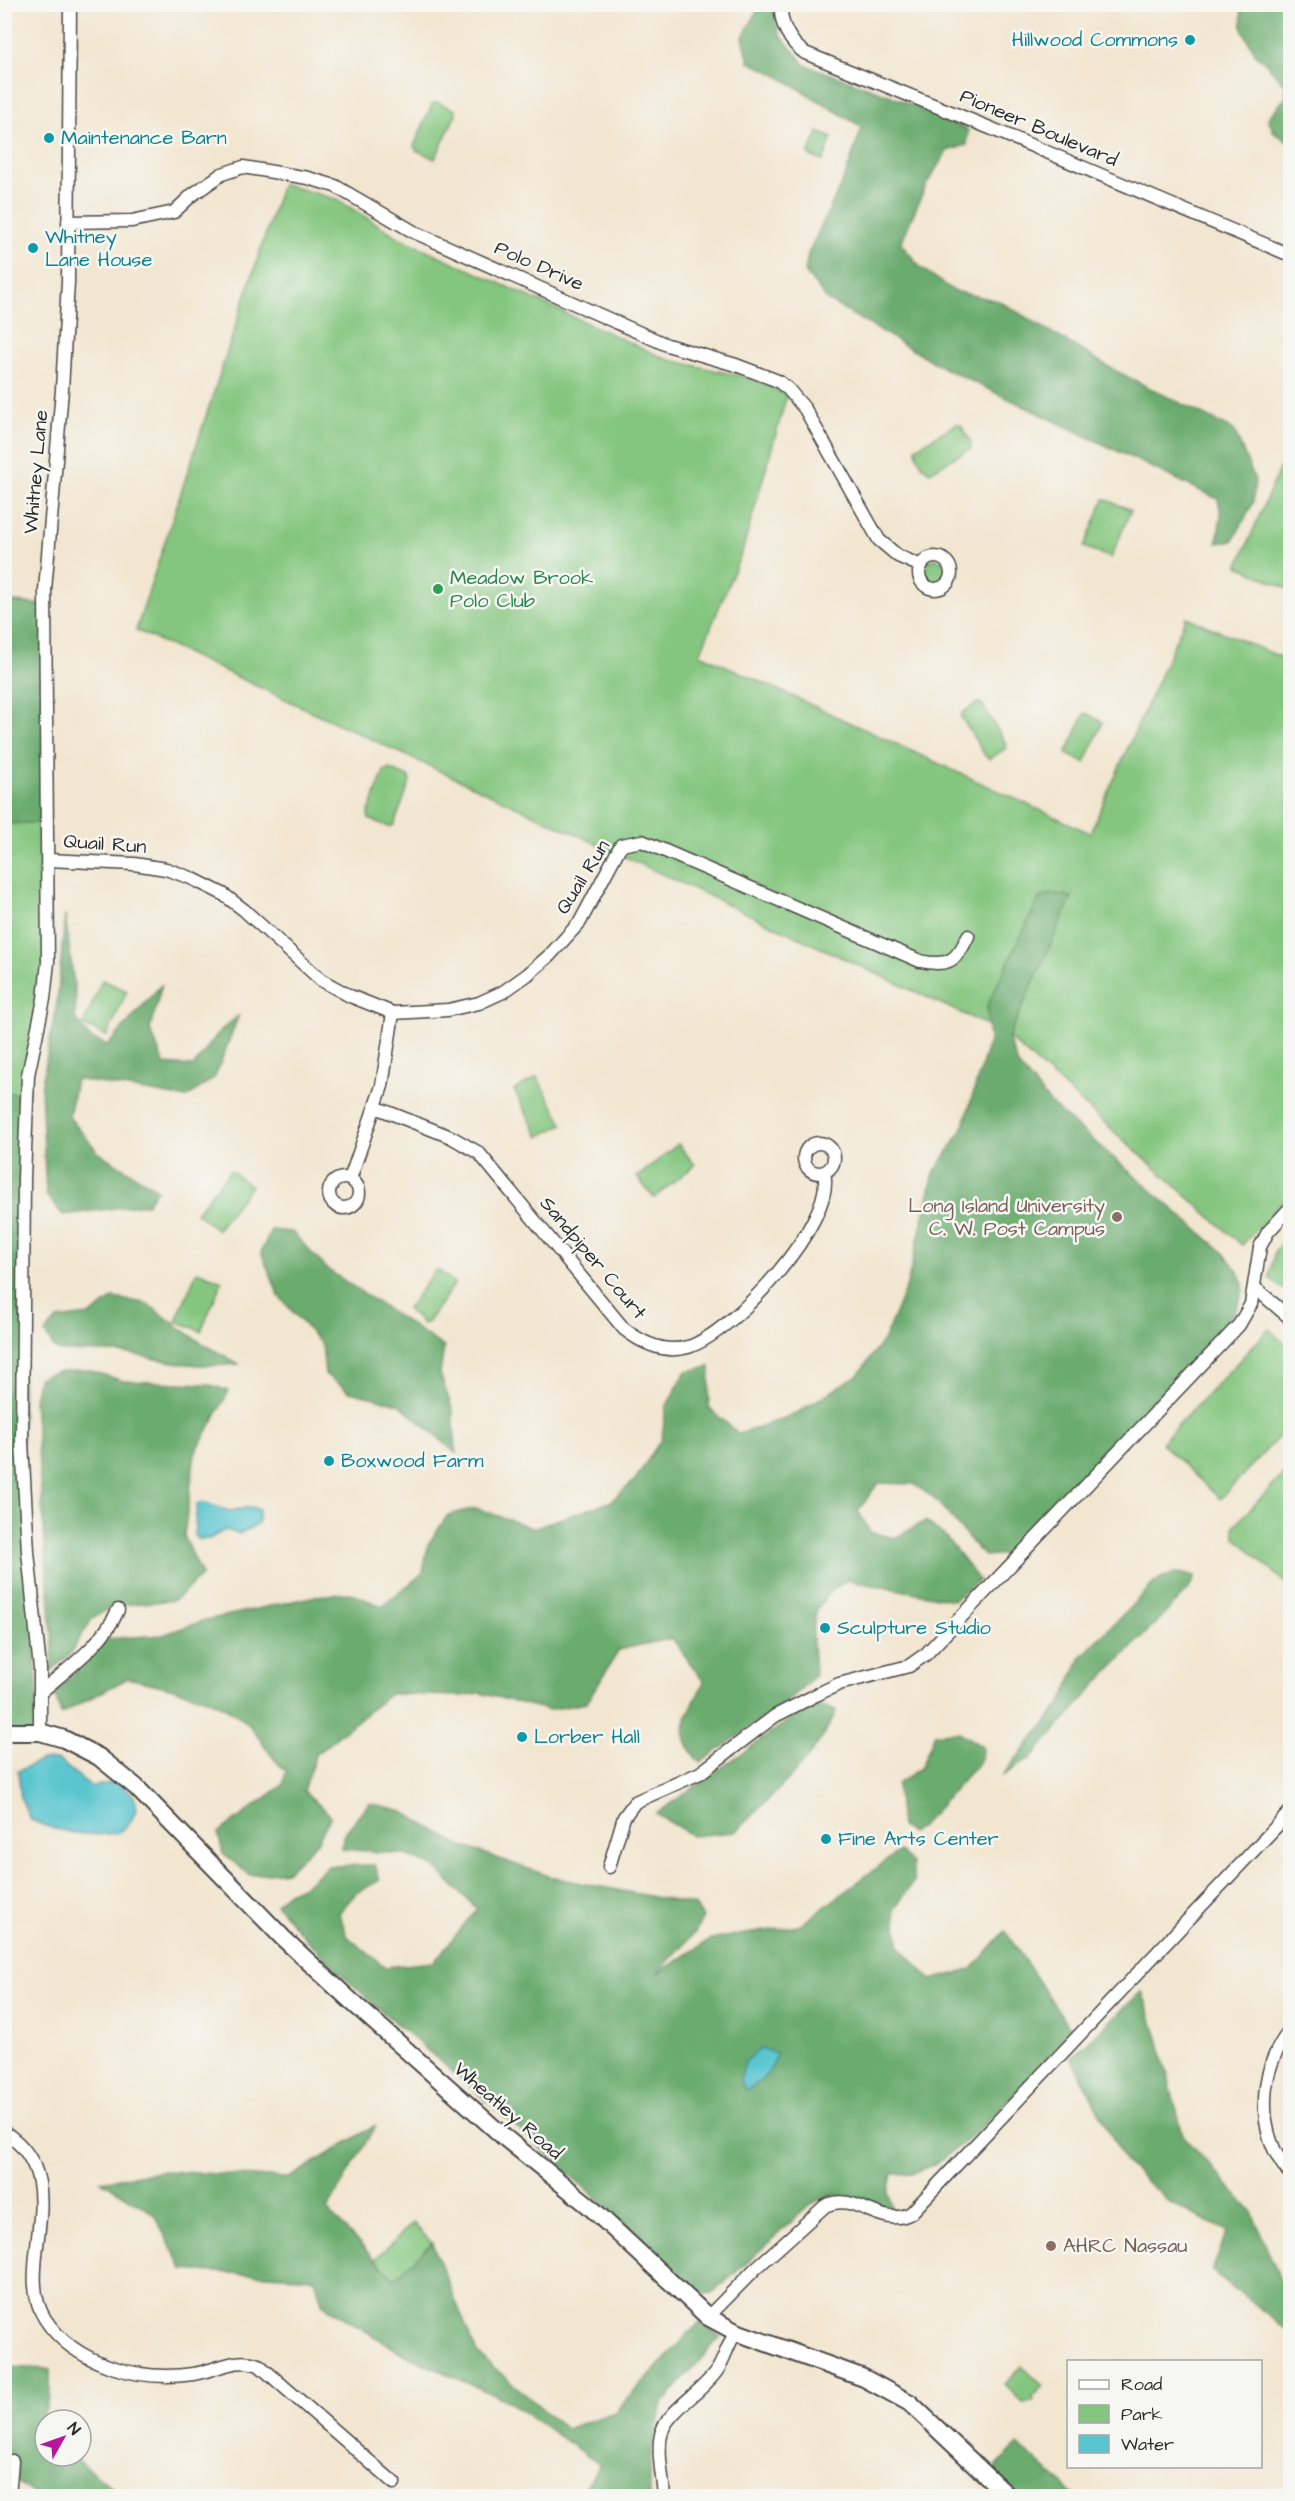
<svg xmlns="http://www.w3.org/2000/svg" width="1295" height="2501" viewBox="0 0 1295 2501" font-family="'Architects Daughter',sans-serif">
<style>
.green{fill:#84c67f;stroke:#587855;stroke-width:1.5}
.forest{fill:#6bab6e;stroke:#4b6b4c;stroke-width:1.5}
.water{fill:#58c5cf;stroke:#42787d;stroke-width:1.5}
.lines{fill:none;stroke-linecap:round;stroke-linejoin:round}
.street-casing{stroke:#494744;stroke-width:15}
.secondary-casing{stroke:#494744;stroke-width:20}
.street{stroke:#fff;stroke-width:12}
.secondary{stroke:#fff;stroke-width:16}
.culture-dot{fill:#0f9aa8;stroke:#f6f6f2;stroke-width:2}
.leisure-dot{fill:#2e9e5b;stroke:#f6f6f2;stroke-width:2}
.education-dot{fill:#8d6e63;stroke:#f6f6f2;stroke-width:2}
.labels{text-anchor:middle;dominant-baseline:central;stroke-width:5;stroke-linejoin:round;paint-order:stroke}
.culture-label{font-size:20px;fill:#0d838f;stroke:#f6f6f2;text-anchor:start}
.street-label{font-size:20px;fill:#2b2b2b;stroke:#f6f6f2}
.leisure-label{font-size:20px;fill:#27864d;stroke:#f6f6f2;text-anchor:start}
.education-label{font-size:20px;fill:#785e54;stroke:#f6f6f2;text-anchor:end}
</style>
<rect width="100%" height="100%" fill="#f6f6f2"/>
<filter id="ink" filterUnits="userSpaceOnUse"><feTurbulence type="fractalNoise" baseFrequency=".0167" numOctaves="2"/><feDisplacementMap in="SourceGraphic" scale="12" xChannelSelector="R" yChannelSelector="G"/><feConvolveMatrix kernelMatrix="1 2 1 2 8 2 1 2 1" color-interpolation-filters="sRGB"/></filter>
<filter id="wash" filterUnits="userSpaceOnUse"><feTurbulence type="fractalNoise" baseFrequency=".008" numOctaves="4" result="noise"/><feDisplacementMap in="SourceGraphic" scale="24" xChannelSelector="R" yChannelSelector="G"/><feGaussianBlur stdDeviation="1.35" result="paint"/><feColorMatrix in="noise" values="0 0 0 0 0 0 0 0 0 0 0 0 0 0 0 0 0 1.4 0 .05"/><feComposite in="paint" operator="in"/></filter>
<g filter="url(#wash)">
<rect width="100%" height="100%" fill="#f2e6d0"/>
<g class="green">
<path d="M437 102 455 110 456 114 435 159 416 150 414 146 432 104Z"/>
<path d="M818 132 832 138 823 161 808 155Z"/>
<path d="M282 184 336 199 398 237 666 359 753 379 787 395 743 549 700 654 1090 833 1186 617 1290 661V1194L1242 1245 1002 1032 136 630Z"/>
<path d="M956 424 961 425 971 442V448L930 472C923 469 916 456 916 448Z"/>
<path d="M1280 467 1290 472V590L1238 566Z"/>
<path d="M1104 499 1131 510 1111 558 1084 547Z"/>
<circle cx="935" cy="573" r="14"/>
<path d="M977 703 982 704 1006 744V748L990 759 986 757 961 717 962 713Z"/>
<path d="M1085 713 1103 722 1085 763 1066 754Z"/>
<path d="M389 769 409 777 410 782 394 825 389 827 369 819 368 814 384 771Z"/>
<path d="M47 822 48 962 26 1104 14 1093H5L4 824Z"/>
<path d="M102 980 127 991 107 1036 83 1025Z"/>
<path d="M537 1077 563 1124 539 1137 514 1090Z"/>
<path d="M678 1144 695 1165 654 1198 637 1177Z"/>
<path d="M230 1170 251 1186 217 1230 196 1213Z"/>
<path d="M1290 1235V1295L1269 1278 1275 1251Z"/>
<path d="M438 1270 453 1281 454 1285 427 1323 422 1324 407 1309 434 1272Z"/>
<path d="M197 1271 222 1281 201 1331 176 1321Z"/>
<path d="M1269 1329 1290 1349V1425L1220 1499 1161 1443Z"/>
<path d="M1290 1468V1587L1235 1537 1234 1526Z"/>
<path d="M413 2223 432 2243 395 2280 375 2259Z"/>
<path d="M1022 2366 1043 2386 1032 2397 1033 2402 1023 2403 1004 2384Z"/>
</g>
<g class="forest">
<path d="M761 4 772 5 780 35 805 65 889 95 968 130 967 145 947 151 926 185 901 243 920 267 954 291 999 301 1114 370 1234 430 1255 480 1253 503 1233 541 1217 543 1221 515 1218 499 944 368 827 300 805 272 808 254 846 174 862 127 775 74 749 62 743 37Z"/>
<path d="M1241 5H1290V142L1274 133 1268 118 1286 97V86L1261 58 1257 57 1242 29Z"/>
<path d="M4 601 45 605 47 822 5 824Z"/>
<path d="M1053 893 1072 897 1008 1038 1018 1065 1051 1104 1223 1252C1248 1283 1249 1284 1230 1320L1009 1554 984 1556 934 1498 913 1484 878 1483 858 1511 870 1532 895 1538 925 1521 945 1536 979 1580 953 1600 847 1580C804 1606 813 1630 815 1675L792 1698 700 1763C671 1730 688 1717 704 1682L672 1638 619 1650 586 1703 548 1710 480 1693 461 1696 390 1694 315 1755 304 1791 331 1816 317 1842 288 1871 250 1875 223 1854 218 1833 283 1785 286 1771C268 1757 263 1738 248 1724 217 1695 168 1688 128 1678L61 1714 55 1694 105 1639 163 1635 202 1621 316 1596 350 1593 382 1606 423 1573 428 1544 448 1515 476 1508 532 1528 610 1502 635 1480 662 1438 666 1407 686 1371 710 1367 709 1408 739 1434 795 1414 858 1375 884 1339 907 1285 934 1173 962 1130 989 1042 987 1006 1039 898Z"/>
<path d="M65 915 76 1000 75 1018 90 1038 108 1045 162 984 150 1029 164 1064 194 1066 218 1033 239 1015 215 1077 186 1098 76 1079 69 1117 99 1153 157 1189 147 1204 63 1215 46 1195 41 1088 57 1003Z"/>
<path d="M4 1093H14L26 1104 22 1442 40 1732H5Z"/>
<path d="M271 1230 292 1232 327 1269 444 1347 440 1374 453 1411 456 1453 399 1404 350 1392 325 1374 322 1345 279 1296 261 1252Z"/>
<path d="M113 1298 146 1303 197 1340 239 1364C202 1369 166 1361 130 1354 107 1351 83 1352 60 1351L54 1348 45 1333 57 1319 90 1315Z"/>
<path d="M88 1370 124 1381 208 1384 229 1391 195 1454 184 1536 202 1575 175 1600 112 1606 92 1619 70 1654 51 1671 53 1647 34 1401 38 1378 55 1372Z"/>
<path d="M1180 1573 1195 1577 1188 1590 1102 1678 1030 1759 1002 1776 1060 1705 1081 1657 1155 1582 1163 1577Z"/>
<path d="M813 1703 836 1711C818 1756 769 1799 735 1832L693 1836 656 1814Z"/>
<path d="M959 1732 982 1747 981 1760 921 1827 911 1833 901 1827 897 1784 921 1767 935 1733Z"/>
<path d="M369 1803 400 1810 459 1845 555 1878 695 1905 703 1918 695 1932 657 1974 711 1939 799 1926 899 1851 912 1863 914 1881 894 1910 900 1947 931 1980 972 1969 1005 1931 1072 2031C1036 2068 962 2160 915 2172 908 2174 899 2174 892 2174L888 2193 892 2209 831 2194 811 2204 713 2293 701 2294C626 2225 552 2157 475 2091 406 2031 333 1975 276 1904L286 1894 304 1886 328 1866 375 1865 380 1880 356 1893 339 1913 347 1936 385 1967 434 1962 477 1909 433 1866 403 1854 342 1849 343 1835Z"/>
<path d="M1142 1991 1158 2038 1183 2135 1252 2212 1290 2304V2332L1212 2271 1227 2231 1170 2203 1125 2162 1071 2058Z"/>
<path d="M376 2125 327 2210 394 2279 432 2243 477 2353 566 2429 615 2412 700 2322 721 2336 662 2404 650 2460V2496H579L600 2465 508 2401 405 2355 322 2304 315 2278 183 2270 153 2213 101 2181 162 2171 289 2178Z"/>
<path d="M4 2367 50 2369V2397L39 2428 45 2433V2456H73L122 2496H36L5 2473Z"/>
<path d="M1018 2445 1075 2495 1077 2496H1008L987 2476Z"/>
</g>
<g class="water">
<path d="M201 1502 229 1511 252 1507 259 1510 258 1524 239 1534 225 1530 209 1539H197L194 1535 197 1505Z"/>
<path d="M42 1760H58L92 1787 113 1782C131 1789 143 1799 132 1819 130 1822 127 1827 124 1829 104 1842 49 1830 30 1819L21 1799 18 1771Z"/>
<path d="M760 2049 777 2053C772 2071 763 2082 746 2090L740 2081 745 2062Z"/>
</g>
</g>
<g filter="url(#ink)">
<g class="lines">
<defs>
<g id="street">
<path d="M782 4C778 22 791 44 805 53L990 128 1290 255"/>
<path d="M68 222 132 221 174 212 192 195 222 174 243 167 308 178 335 186 414 232 667 345 736 365 778 381 788 389 805 409 879 540 898 556 921 566"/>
<circle cx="935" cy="573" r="16"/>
<path d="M48 860 134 864 166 869 191 878 223 894 244 910 321 980 350 996 393 1013 448 1010 479 1003 503 992 527 975 550 955 580 922 621 845 642 841 920 961C948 967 957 961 968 936"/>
<path d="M375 1107 451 1137 479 1153 624 1329C642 1343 664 1354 688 1347 732 1334 837 1221 824 1173"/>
<circle cx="819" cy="1158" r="15"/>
<circle cx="344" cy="1193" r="15"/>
<path d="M350 1179 382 1086 393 1013"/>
<path d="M1254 1287 1290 1318"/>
<path d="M41 1692C67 1669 104 1643 118 1610"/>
<path d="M40 1732V1669L28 1552 22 1442 24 1178 28 1075 44 999 48 962 45 590 62 390 68 282 70 4"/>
<path d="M609 1867 624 1817 635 1802 700 1773 775 1716 816 1695 839 1684 909 1666 926 1654 1239 1325 1251 1304 1260 1247 1268 1232 1290 1208"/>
<path d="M1290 2030C1258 2071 1255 2133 1290 2174"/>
<path d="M4 2132C78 2179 11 2266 45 2319 75 2365 141 2382 193 2374 216 2371 235 2356 259 2365L394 2483"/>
<path d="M708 2317 755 2269 825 2206C855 2190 881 2230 911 2213L1290 1812"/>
<path d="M9 2496 12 2461"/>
<path d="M664 2496C663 2479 656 2448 662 2431 670 2409 704 2391 718 2369 725 2357 728 2344 736 2332"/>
</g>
<path id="secondary" d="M4 1732H40L64 1739 99 1757 136 1787 283 1938 351 2001 504 2137 588 2205 708 2317 736 2332 864 2378 910 2403 1008 2496"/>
</defs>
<use href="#street" class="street-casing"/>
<use href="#secondary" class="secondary-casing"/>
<use href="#street" class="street"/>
<use href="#secondary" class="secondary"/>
</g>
</g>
<g class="culture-dot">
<circle cx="1190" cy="40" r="6"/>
<circle cx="49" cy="138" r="6"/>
<circle cx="33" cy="248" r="6"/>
<circle cx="329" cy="1461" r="6"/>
<circle cx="825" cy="1628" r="6"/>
<circle cx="522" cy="1737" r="6"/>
<circle cx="826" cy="1839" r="6"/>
</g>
<circle class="leisure-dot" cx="438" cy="589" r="6"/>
<g class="education-dot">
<circle cx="1117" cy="1217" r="6"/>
<circle cx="1051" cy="2246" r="6"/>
</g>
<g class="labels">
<g class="culture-label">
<text x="1178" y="40" text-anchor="end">Hillwood Commons</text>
<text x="61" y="138">Maintenance Barn</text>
<text x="45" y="237">Whitney<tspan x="45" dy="23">Lane House</tspan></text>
<text x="341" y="1461">Boxwood Farm</text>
<text x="837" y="1628">Sculpture Studio</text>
<text x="534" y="1737">Lorber Hall</text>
<text x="838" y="1839">Fine Arts Center</text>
</g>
<g class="street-label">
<text transform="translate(1039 128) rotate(23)">Pioneer Boulevard</text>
<text transform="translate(539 266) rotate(24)">Polo Drive</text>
<text transform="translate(36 472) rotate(-85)">Whitney Lane</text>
<text transform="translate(105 844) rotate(4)">Quail Run</text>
<text transform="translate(583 877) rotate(-58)">Quail Run</text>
<text transform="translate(593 1258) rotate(50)">Sandpiper Court</text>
<text transform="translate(508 2111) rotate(41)">Wheatley Road</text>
</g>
<g class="leisure-label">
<text x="450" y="578">Meadow Brook<tspan x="450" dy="23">Polo Club</tspan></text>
</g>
<g class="education-label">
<text x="1105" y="1206">Long Island University<tspan x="1105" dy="23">C. W. Post Campus</tspan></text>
<text x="1063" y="2246" text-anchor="start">AHRC Nassau</text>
</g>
</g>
<rect width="1295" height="2501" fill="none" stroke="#f6f6f2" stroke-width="24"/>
<rect x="1067" y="2360" width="195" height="108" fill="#f6f6f2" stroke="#a5a5a2" stroke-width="1.5"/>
<rect x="1079" y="2380" width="30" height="9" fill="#ffffff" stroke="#a5a5a2" stroke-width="1.5"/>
<text x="1121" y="2390" font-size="18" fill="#2b2b2b">Road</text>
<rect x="1079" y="2405" width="30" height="18" fill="#84c67f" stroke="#a5a5a2" stroke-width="1.5"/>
<text x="1121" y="2420" font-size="18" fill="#2b2b2b">Park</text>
<rect x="1079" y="2435" width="30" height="18" fill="#58c5cf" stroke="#a5a5a2" stroke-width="1.5"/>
<text x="1121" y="2450" font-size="18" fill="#2b2b2b">Water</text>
<g transform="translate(63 2438) rotate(50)"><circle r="28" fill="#f6f6f2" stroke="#a5a5a2" stroke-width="1.5"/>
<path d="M0-4.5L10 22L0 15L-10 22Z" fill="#b5179e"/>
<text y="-9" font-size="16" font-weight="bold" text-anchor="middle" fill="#2b2b2b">N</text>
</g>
</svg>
